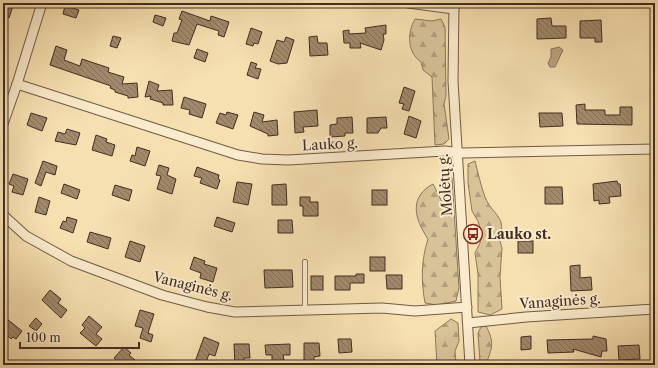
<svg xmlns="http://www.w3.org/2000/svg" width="658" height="368" viewBox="0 0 658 368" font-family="'Libre Caslon Text',serif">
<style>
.forest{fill:url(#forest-firs);stroke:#8e785d}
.water{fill:#baa380;stroke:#8a745a}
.building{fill:url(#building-back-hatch);stroke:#432d22}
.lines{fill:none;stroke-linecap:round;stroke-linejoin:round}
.lane-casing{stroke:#705a46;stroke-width:6}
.street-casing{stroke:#705a46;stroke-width:11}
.lane{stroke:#faebcc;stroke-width:4.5}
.street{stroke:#faebcc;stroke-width:9}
.labels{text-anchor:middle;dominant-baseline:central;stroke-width:4;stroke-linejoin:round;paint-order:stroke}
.street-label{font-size:14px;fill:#432d22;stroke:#faebcc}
.poi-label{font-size:14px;font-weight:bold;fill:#432d22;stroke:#faebcc;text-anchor:start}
</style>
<defs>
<pattern id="forest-firs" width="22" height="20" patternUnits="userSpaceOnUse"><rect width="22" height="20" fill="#d8c298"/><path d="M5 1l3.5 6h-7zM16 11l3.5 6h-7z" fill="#b19e7c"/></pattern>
<pattern id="building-back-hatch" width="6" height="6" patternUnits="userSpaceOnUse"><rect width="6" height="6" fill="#a18a6c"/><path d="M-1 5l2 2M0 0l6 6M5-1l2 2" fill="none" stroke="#857158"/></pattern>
</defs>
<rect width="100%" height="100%" fill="#f7e0b0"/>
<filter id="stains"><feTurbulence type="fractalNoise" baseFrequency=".005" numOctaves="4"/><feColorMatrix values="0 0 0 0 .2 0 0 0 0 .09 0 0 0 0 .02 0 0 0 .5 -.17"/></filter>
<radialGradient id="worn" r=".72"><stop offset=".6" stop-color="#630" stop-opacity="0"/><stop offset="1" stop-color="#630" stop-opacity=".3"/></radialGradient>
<g class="forest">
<path d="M415 19 432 21 441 19 445 27 446 96 444 104 449 139 444 144 435 145 432 77 423 70 421 62C407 52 407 33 415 19Z"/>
<path d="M475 161C478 173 481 186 485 197 492 215 508 217 499 238L502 248 500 277 502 309 490 315 478 312V274L475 253 480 243 481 232 478 221 472 211 468 183V164Z"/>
<path d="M447 178H452L459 288 456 301 437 305 425 303C421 281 421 261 428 239 414 218 409 197 433 184L442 202C446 194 443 187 447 178Z"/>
<path d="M451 319 458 323 459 341 455 351 456 365H437L435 331Z"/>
<path d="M486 326C495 343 492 348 486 364L480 362 478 333 481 327Z"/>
</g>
<path class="water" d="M559 47 563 50 555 67H550L548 63 551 57V49Z"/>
<g class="building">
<path d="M3 3H14L9 18 3 16Z"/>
<path d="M65 6 79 10 76 18 63 14Z"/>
<path d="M182 11 210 21 211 16 229 22 224 37 218 35 219 31 197 24 189 45 172 41 174 33H177L182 20 179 19Z"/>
<path d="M155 15 166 18 163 26 153 22Z"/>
<path d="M551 18 552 26H566V38L537 39V19Z"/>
<path d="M601 20 602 42H595V38H580V21Z"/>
<path d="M386 25V34H383L384 40 381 50 360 43 361 48H350V43H344L343 31 349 30V34L366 33 365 28Z"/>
<path d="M251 28 262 32 258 44 254 43 253 46 246 44Z"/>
<path d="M113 36 121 38 117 48 110 46Z"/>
<path d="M317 36 318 43H327L328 55 310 56 309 37Z"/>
<path d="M286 37 294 40 287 63 278 64 270 61 277 40 284 42Z"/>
<path d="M56 46 67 50 64 60 80 66 82 59 109 68 108 72 124 77 122 84 137 83 138 97 128 98V96L115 92V90L110 88 111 86 50 65Z"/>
<path d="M197 49 208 53 205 62 194 58Z"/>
<path d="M251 62 257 64 255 68 261 69 258 79 247 75Z"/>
<path d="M149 81 159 85 157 91 172 90 173 105H163V103L150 99 151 96 145 97Z"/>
<path d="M404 87 415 91 409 111 402 109 404 104 399 103Z"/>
<path d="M184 97 206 104 202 118 189 114 190 110 181 108Z"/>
<path d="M585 104V110H605V115H620V107H632V125L577 124 576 105Z"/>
<path d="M317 110 318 126 303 127 304 132 295 133 294 112Z"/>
<path d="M227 112 238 115 233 129 216 123 220 113 226 115Z"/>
<path d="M254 112 264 115 262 122 277 120 278 135 268 136V134L250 126Z"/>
<path d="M31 113 47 118 42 131 27 125Z"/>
<path d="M539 113H562L563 126 540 127Z"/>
<path d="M409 116 421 121 416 138 404 134Z"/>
<path d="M352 117 353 133H345V136L330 137V125L337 124V118Z"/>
<path d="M386 117 387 128H381L378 133H367V118Z"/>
<path d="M67 129 80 133 76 145 55 141 58 132 65 134Z"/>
<path d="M96 135 107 139 106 142 115 145 112 156 92 150Z"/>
<path d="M137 147 150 151 145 166 130 161 132 155 135 156Z"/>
<path d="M43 161 57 166 55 175 46 172 41 186 35 183Z"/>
<path d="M159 165 169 168 167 175 176 179 172 194 157 189 161 176 156 175Z"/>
<path d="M197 167 219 175 218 179 220 180 217 189 200 183 202 178 194 176Z"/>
<path d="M13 174 28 179 23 195 12 192 14 186 9 184Z"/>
<path d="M617 181 618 184H620L621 196 609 197 610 203 599 204V200L594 201 593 184Z"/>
<path d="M237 182 252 184 248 205 233 202Z"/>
<path d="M64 184 80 190 77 199 61 193Z"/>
<path d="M286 184 287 205H272V185Z"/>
<path d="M115 185 132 190 129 201 112 195Z"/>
<path d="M545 187H562L563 204H545Z"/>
<rect x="372" y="190" width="15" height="15"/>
<path d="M39 197 50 201 46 215 35 212Z"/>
<path d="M300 197H310V202H318V216H303V206H300Z"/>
<path d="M67 217 77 220 73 233 60 228 63 221 66 222Z"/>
<path d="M217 217 235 223 232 232 214 226Z"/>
<path d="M278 220H292L293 233H278Z"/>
<path d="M90 232 111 238 108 249 87 242Z"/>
<path d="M130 241 145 246 140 262 125 257Z"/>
<rect x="518" y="241" width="15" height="12"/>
<path d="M194 257 205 261 204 264 217 268 213 282 200 278 201 273 190 269Z"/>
<rect x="370" y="257" width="15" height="14"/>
<path d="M580 265V278L591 277 592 290 571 291 570 266Z"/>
<path d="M264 270H292L293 287 265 288Z"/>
<path d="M356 274H364V283H350V290H335V276H356Z"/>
<path d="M386 275H402V289H387Z"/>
<rect x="311" y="276" width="12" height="14"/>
<path d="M50 290 61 299 58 303 67 310 61 318 42 300Z"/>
<path d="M140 310 154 314 148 333 153 335 151 342 140 338 143 328 135 326Z"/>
<path d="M89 316 102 327 96 334 102 339 96 346 80 333 85 328 82 325Z"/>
<path d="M36 318 42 324 36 331 29 326Z"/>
<path d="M7 319 22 331 16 339 13 337 11 339 5 333 6 331 3 329V323Z"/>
<path d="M531 336V349L521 350V337Z"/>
<path d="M593 336 606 339 607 351H602L601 357 573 349 574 352 548 353 547 340 593 339Z"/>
<path d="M204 337 219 343 215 356 209 354 205 365 195 362Z"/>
<path d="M338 339H351L352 352 339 353Z"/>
<path d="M304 343H319L320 356 314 357V365H304Z"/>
<path d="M234 344H249L250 358H244V365H235Z"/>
<path d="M290 344V355H283L284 360 272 361V355H266L265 345Z"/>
<path d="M639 345 640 359 619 360 618 346Z"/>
<path d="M124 347 131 353 129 355 141 365H122L114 358Z"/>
</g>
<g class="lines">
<defs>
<path id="lane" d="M305 262V309"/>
<g id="street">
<path d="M408 3 454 9"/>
<path d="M454 3 453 81 470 365"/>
<path d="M17 84 238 155 262 159 288 160 445 151 463 153 655 149"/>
<path d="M3 124 17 84 42 3"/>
<path d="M3 215 26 236 71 261 162 295 207 307 235 312 382 308 415 311 467 307"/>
<path d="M468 323 526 317 655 309"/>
</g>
</defs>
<use href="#lane" class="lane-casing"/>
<use href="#street" class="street-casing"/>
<use href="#lane" class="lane"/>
<use href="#street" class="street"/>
</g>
<defs>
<symbol id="bus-ring" viewBox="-11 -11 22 22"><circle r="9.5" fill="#faebcc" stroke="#8f2418" stroke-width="1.5"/><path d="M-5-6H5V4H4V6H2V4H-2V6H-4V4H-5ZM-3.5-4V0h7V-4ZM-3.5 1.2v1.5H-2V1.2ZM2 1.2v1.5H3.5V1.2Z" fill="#8f2418"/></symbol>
</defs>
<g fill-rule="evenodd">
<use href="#bus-ring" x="462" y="223" width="22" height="22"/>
</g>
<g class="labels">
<g class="street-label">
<text transform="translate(330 144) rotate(-3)">Lauko g.</text>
<text transform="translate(445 185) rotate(-94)">Molėtų g.</text>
<text transform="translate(193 286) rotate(14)">Vanaginės g.</text>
<text transform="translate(560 301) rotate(-4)">Vanaginės g.</text>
</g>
<g class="poi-label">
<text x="487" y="234">Lauko st.</text>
</g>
</g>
<rect width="658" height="368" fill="none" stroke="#f7e0b0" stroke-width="16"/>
<rect x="4" y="4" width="650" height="360" fill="none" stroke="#432d22" stroke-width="2"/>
<rect x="8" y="8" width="642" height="352" fill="none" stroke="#432d22"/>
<path d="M20 342v6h119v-6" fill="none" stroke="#432d22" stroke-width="2"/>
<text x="26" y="342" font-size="12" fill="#432d22" stroke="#faebcc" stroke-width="3" paint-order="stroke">100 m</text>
<rect width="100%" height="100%" filter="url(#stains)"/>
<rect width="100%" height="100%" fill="url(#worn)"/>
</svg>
